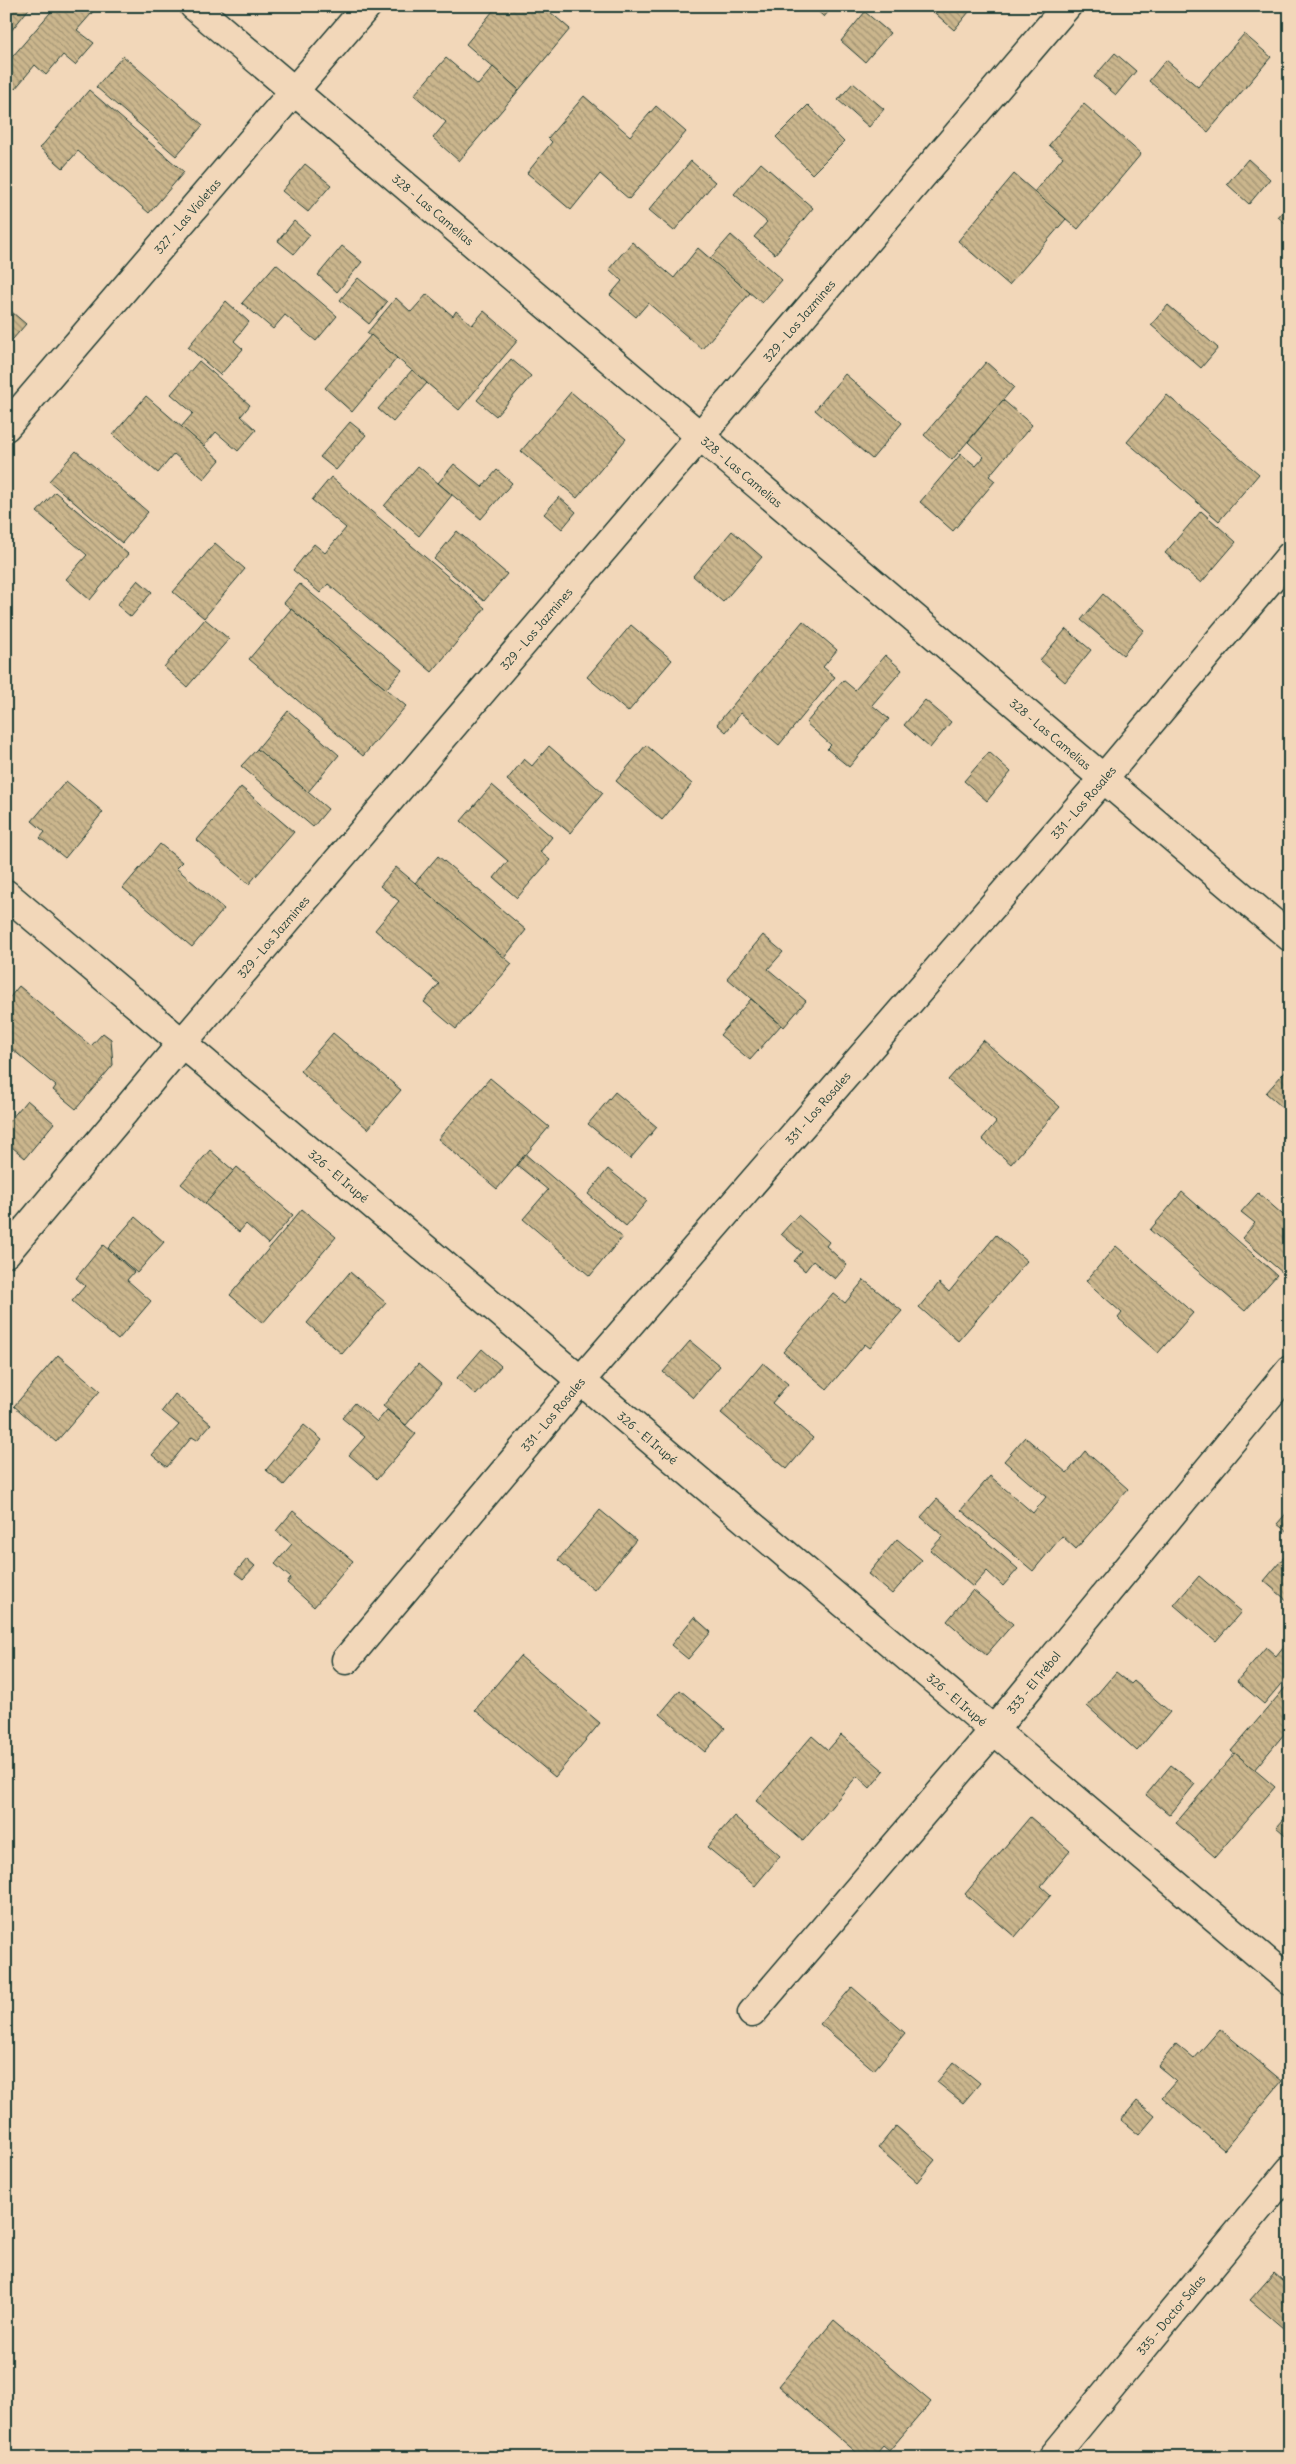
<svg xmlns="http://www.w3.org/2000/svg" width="1296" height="2464" viewBox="0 0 1296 2464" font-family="Delius,sans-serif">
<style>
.building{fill:url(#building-back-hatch);stroke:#1f3d34}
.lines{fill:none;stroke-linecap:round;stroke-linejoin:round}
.minor-casing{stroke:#1f3d34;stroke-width:31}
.minor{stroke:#f2d7b9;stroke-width:28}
.labels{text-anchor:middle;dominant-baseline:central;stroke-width:4.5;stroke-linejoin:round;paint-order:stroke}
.street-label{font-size:12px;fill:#1f3d34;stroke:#f2d7b9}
</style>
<defs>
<pattern id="building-back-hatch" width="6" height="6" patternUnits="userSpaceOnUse" patternTransform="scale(1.25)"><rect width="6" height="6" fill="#cbb68d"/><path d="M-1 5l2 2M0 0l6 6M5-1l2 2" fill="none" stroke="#a49574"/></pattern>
</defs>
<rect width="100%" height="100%" fill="#f2d7b9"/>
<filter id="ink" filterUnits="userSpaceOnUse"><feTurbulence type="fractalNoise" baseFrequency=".02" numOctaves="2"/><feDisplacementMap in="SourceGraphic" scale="10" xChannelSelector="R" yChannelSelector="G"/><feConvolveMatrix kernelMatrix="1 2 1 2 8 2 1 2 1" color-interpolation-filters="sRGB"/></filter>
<g filter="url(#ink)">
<g class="building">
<path d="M6 6H31L11 31 6 27Z"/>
<path d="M56 6H98L77 30 94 43 75 65 63 55 46 75 35 65 15 89 6 81V64Z"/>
<path d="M497 6H543L570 29 519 90 466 44Z"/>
<path d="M812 6H833L824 17Z"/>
<path d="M927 6H974L954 30Z"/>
<path d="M865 12 890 33 865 62 841 41Z"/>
<path d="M1244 34 1271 57 1208 132 1149 81 1166 60 1198 87Z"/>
<path d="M1115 53 1136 71 1116 95 1094 77Z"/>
<path d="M123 56 203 125 176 156 96 87Z"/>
<path d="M446 58 478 85 493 67 519 90 459 161 433 138 446 122 414 95Z"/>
<path d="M853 83 884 109 869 127 838 100Z"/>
<path d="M89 90 184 172 149 213 78 151 63 168 40 148Z"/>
<path d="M584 96 630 136 656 106 686 132 629 199 600 174 571 210 527 173 552 142 548 138Z"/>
<path d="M1084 104 1141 154 1078 229 1034 192 1063 157 1049 145Z"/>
<path d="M808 105 844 142 812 174 776 137Z"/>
<path d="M1248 159 1270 179 1249 204 1227 184Z"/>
<path d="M691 161 715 182 674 231 649 210Z"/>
<path d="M761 163 813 208 775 254 754 237 767 222 734 194Z"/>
<path d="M305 164 331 185 308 212 282 191Z"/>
<path d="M1014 174 1066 219 1009 285 958 241Z"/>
<path d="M1290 203V227L1278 217Z"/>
<path d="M294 221 310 235 294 254 278 241Z"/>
<path d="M731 235 782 280 762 303 710 259Z"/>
<path d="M632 242 674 278 698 248 750 293 702 349 648 303 636 317 610 295 622 281 609 269Z"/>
<path d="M342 246 362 262 337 292 318 275Z"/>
<path d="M276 264 337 316 316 341 285 315 273 329 242 303Z"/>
<path d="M358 278 387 302 369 324 340 300Z"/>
<path d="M6 291 13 297 6 305Z"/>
<path d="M427 294 453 316 456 311 472 325 484 311 518 340 459 410 367 333 396 298 411 312Z"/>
<path d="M226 301 249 322 234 341 243 349 220 375 188 347Z"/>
<path d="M1168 305 1218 348 1201 368 1151 325Z"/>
<path d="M6 307 26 324 6 347Z"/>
<path d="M371 335 397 358 352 412 325 388Z"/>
<path d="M511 359 531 376 496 416 477 400Z"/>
<path d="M199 361 250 405 241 416 256 430 238 451 216 432 204 446 181 427 193 413 171 394Z"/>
<path d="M986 362 1014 387 952 460 924 435Z"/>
<path d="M412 370 427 383 393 422 378 409Z"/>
<path d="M845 374 902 423 872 459 815 410Z"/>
<path d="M571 392 626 439 577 498 521 451Z"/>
<path d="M1167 395 1259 474 1219 521 1127 442Z"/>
<path d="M146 396 220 460 204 479 174 454 158 473 113 435Z"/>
<path d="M1003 400 1032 425 989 476 995 481 953 531 920 502 961 454 976 466 984 457 968 442Z"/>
<path d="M350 422 366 435 336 470 320 457Z"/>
<path d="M76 451 148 512 122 543 49 481Z"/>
<path d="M454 464 482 487 497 470 512 483 481 519 438 483Z"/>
<path d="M418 466 452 495 419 536 384 506Z"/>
<path d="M331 477 485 608 432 672 328 584 320 593 293 570 314 544 325 553 346 528 312 500Z"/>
<path d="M55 492 128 554 90 600 66 579 87 555 37 512Z"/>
<path d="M559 497 576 512 562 529 544 514Z"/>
<path d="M1201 511 1236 542 1201 583 1165 553Z"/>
<path d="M457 531 507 574 484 601 434 559Z"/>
<path d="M732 531 762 557 723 602 693 576Z"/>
<path d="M215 543 245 569 204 618 173 592Z"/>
<path d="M138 580 152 592 131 617 117 605Z"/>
<path d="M300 584 402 670 386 689 284 603Z"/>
<path d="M1103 594 1144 630 1123 655 1081 620Z"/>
<path d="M291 609 406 706 363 756 249 659Z"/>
<path d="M205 619 229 639 187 687 164 667Z"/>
<path d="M803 621 837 650 823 667 835 677 779 745 741 713 726 732 717 724Z"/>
<path d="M631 625 672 660 628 712 587 677Z"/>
<path d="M1066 629 1091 650 1065 682 1040 660Z"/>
<path d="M885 655 902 670 872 705 889 719 849 767 827 749 831 745 806 723 843 680 855 690Z"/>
<path d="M925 700 951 722 930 748 904 725Z"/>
<path d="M288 711 339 755 308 792 257 749Z"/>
<path d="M646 745 692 784 662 820 616 781Z"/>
<path d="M549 746 603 793 570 833 507 780 524 759 532 766Z"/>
<path d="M257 749 328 809 313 827 241 766Z"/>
<path d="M989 752 1011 772 987 801 964 781Z"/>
<path d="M66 781 103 812 65 858 40 838 45 832 32 821Z"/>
<path d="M492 785 552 837 540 852 550 860 517 898 494 878 508 861 461 821Z"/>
<path d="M241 787 294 832 249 884 197 840Z"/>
<path d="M160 844 182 862 176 868 224 909 192 947 123 888Z"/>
<path d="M438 856 526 930 504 958 415 883Z"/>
<path d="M396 867 512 964 456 1029 424 1002 439 984 375 930 399 901 380 886Z"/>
<path d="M763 935 783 952 768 969 806 1001 784 1027 727 978Z"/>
<path d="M19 986 91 1046 103 1033 111 1039 113 1065 76 1109 53 1090 56 1086 6 1044V1002Z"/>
<path d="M751 999 781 1025 750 1060 720 1035Z"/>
<path d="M333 1033 401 1090 368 1129 300 1071Z"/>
<path d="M983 1040 1060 1107 1011 1164 982 1139 996 1122 948 1080Z"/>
<path d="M1290 1066V1114L1266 1093Z"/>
<path d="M490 1078 549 1127 497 1189 438 1139Z"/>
<path d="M615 1092 657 1127 630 1159 588 1124Z"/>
<path d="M27 1100 54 1123 25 1158 6 1142V1125Z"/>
<path d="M210 1150 234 1171 205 1204 181 1184Z"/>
<path d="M525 1154 622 1237 590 1276 523 1219 548 1190 517 1165Z"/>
<path d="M237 1167 293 1215 268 1244 246 1224 239 1232 205 1204Z"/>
<path d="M608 1169 647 1201 626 1226 588 1194Z"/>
<path d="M1182 1192 1277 1275 1245 1311 1150 1230Z"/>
<path d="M1258 1193 1290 1221V1279L1242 1238 1255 1223 1241 1212Z"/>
<path d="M302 1209 336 1237 263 1323 230 1295Z"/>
<path d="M798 1215 829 1242 826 1246 847 1265 835 1279 813 1261 805 1271 794 1261 802 1252 781 1234Z"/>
<path d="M135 1217 164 1242 137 1273 108 1248Z"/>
<path d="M996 1235 1027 1261 958 1341 919 1307 939 1283 949 1292Z"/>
<path d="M103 1245 134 1272 127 1280 151 1301 118 1340 72 1301 85 1286 76 1278Z"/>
<path d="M1116 1246 1193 1313 1158 1353 1118 1318 1122 1313 1086 1281Z"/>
<path d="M350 1272 386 1303 342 1354 307 1323Z"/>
<path d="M864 1280 902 1311 870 1348 865 1344 827 1389 783 1352 833 1293 845 1303Z"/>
<path d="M690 1341 720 1366 693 1398 663 1372Z"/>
<path d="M482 1349 501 1366 476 1395 457 1378Z"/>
<path d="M58 1355 100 1391 56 1442 14 1406Z"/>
<path d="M763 1363 788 1384 772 1403 813 1438 787 1469 721 1413Z"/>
<path d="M418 1364 441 1384 406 1425 383 1406Z"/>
<path d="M175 1394 211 1424 197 1440 192 1437 167 1467 152 1455 179 1425 162 1411Z"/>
<path d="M355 1403 377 1422 387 1410 416 1434 377 1479 349 1455 365 1437 342 1418Z"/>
<path d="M304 1425 322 1440 284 1485 266 1470Z"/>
<path d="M1025 1437 1067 1473 1085 1451 1128 1489 1076 1549 1062 1536 1033 1571 961 1510 990 1476 1033 1513 1046 1497 1004 1461Z"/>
<path d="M937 1499 1018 1569 1003 1586 987 1571 973 1587 930 1550 943 1536 921 1517Z"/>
<path d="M1290 1509V1534L1277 1524Z"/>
<path d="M600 1510 636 1540 594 1590 558 1560Z"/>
<path d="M293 1511 353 1561 314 1607 287 1583 291 1578 275 1564 292 1544 276 1531Z"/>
<path d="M897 1539 922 1560 892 1594 868 1574Z"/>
<path d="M1290 1550V1603L1264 1581Z"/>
<path d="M247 1559 255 1566 243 1579 235 1573Z"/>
<path d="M1199 1576 1241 1612 1216 1641 1174 1605Z"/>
<path d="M973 1590 1013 1624 986 1655 947 1621Z"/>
<path d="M694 1617 711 1632 688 1659 671 1645Z"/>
<path d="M1287 1642 1290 1644V1673L1264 1704 1237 1681 1266 1647 1276 1656Z"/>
<path d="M520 1656 600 1723 555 1777 475 1710Z"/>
<path d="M1116 1672 1131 1684 1134 1681 1170 1712 1137 1751 1087 1706Z"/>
<path d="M1290 1682V1727L1254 1770 1231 1751Z"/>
<path d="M680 1690 725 1728 705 1752 660 1714Z"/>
<path d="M841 1735 884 1771 870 1788 857 1776 803 1841 756 1801 812 1736 828 1750Z"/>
<path d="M1235 1753 1275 1787 1215 1857 1176 1823Z"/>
<path d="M1171 1765 1195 1784 1170 1815 1146 1795Z"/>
<path d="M1290 1811V1839L1276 1827Z"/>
<path d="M734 1816 780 1856 755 1886 707 1847Z"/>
<path d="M1030 1817 1070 1851 1041 1886 1051 1895 1015 1937 965 1894Z"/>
<path d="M852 1987 905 2033 874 2070 820 2024Z"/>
<path d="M1220 2029 1282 2081 1224 2150 1162 2097 1176 2081 1158 2066 1176 2044 1194 2059Z"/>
<path d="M954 2062 980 2083 963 2103 937 2082Z"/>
<path d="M1137 2101 1155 2116 1139 2135 1121 2120Z"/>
<path d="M896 2126 935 2160 917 2182 878 2148Z"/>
<path d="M1274 2273 1290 2287V2334L1250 2300Z"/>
<path d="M834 2320 931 2402 889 2451 883 2446 873 2458H863L779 2386Z"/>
</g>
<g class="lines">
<defs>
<g id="minor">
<path id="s1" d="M194 6 1290 937"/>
<path id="s2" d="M6 427 367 6"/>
<path id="s3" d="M6 894 1290 1981"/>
<path id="s4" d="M6 1253 183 1042 1067 6"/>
<path id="s5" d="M346 1660 581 1380 1103 779 1290 556"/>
<path id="s6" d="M752 2013 994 1730 1290 1370"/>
<path id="s7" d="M1052 2458 1290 2170"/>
</g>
</defs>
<use href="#minor" class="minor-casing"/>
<use href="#minor" class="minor"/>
</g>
</g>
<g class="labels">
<g class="street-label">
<text stroke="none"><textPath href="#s1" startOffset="314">328 - Las Camelias</textPath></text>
<text stroke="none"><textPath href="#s2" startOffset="278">327 - Las Violetas</textPath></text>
<text stroke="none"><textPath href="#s4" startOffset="1224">329 - Los Jazmines</textPath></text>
<text stroke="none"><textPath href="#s1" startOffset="719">328 - Las Camelias</textPath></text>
<text stroke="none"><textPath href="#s4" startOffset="819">329 - Los Jazmines</textPath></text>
<text stroke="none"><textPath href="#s1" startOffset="1124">328 - Las Camelias</textPath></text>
<text stroke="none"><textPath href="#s5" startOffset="1131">331 - Los Rosales</textPath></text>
<text stroke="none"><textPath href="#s4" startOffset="414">329 - Los Jazmines</textPath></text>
<text stroke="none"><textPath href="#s5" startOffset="726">331 - Los Rosales</textPath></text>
<text stroke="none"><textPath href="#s3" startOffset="436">326 - El Irupé</textPath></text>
<text stroke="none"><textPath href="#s5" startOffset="321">331 - Los Rosales</textPath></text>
<text stroke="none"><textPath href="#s3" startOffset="841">326 - El Irupé</textPath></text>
<text stroke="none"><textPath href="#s6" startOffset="434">333 - El Trébol</textPath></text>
<text stroke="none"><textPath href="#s3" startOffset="1246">326 - El Irupé</textPath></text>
<text stroke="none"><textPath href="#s7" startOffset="186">335 - Doctor Salas</textPath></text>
</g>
</g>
<rect width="1296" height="2464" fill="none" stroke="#f2d7b9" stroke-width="25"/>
<rect x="12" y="12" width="1271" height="2439" fill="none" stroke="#1f3d34" stroke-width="2" filter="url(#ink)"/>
</svg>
